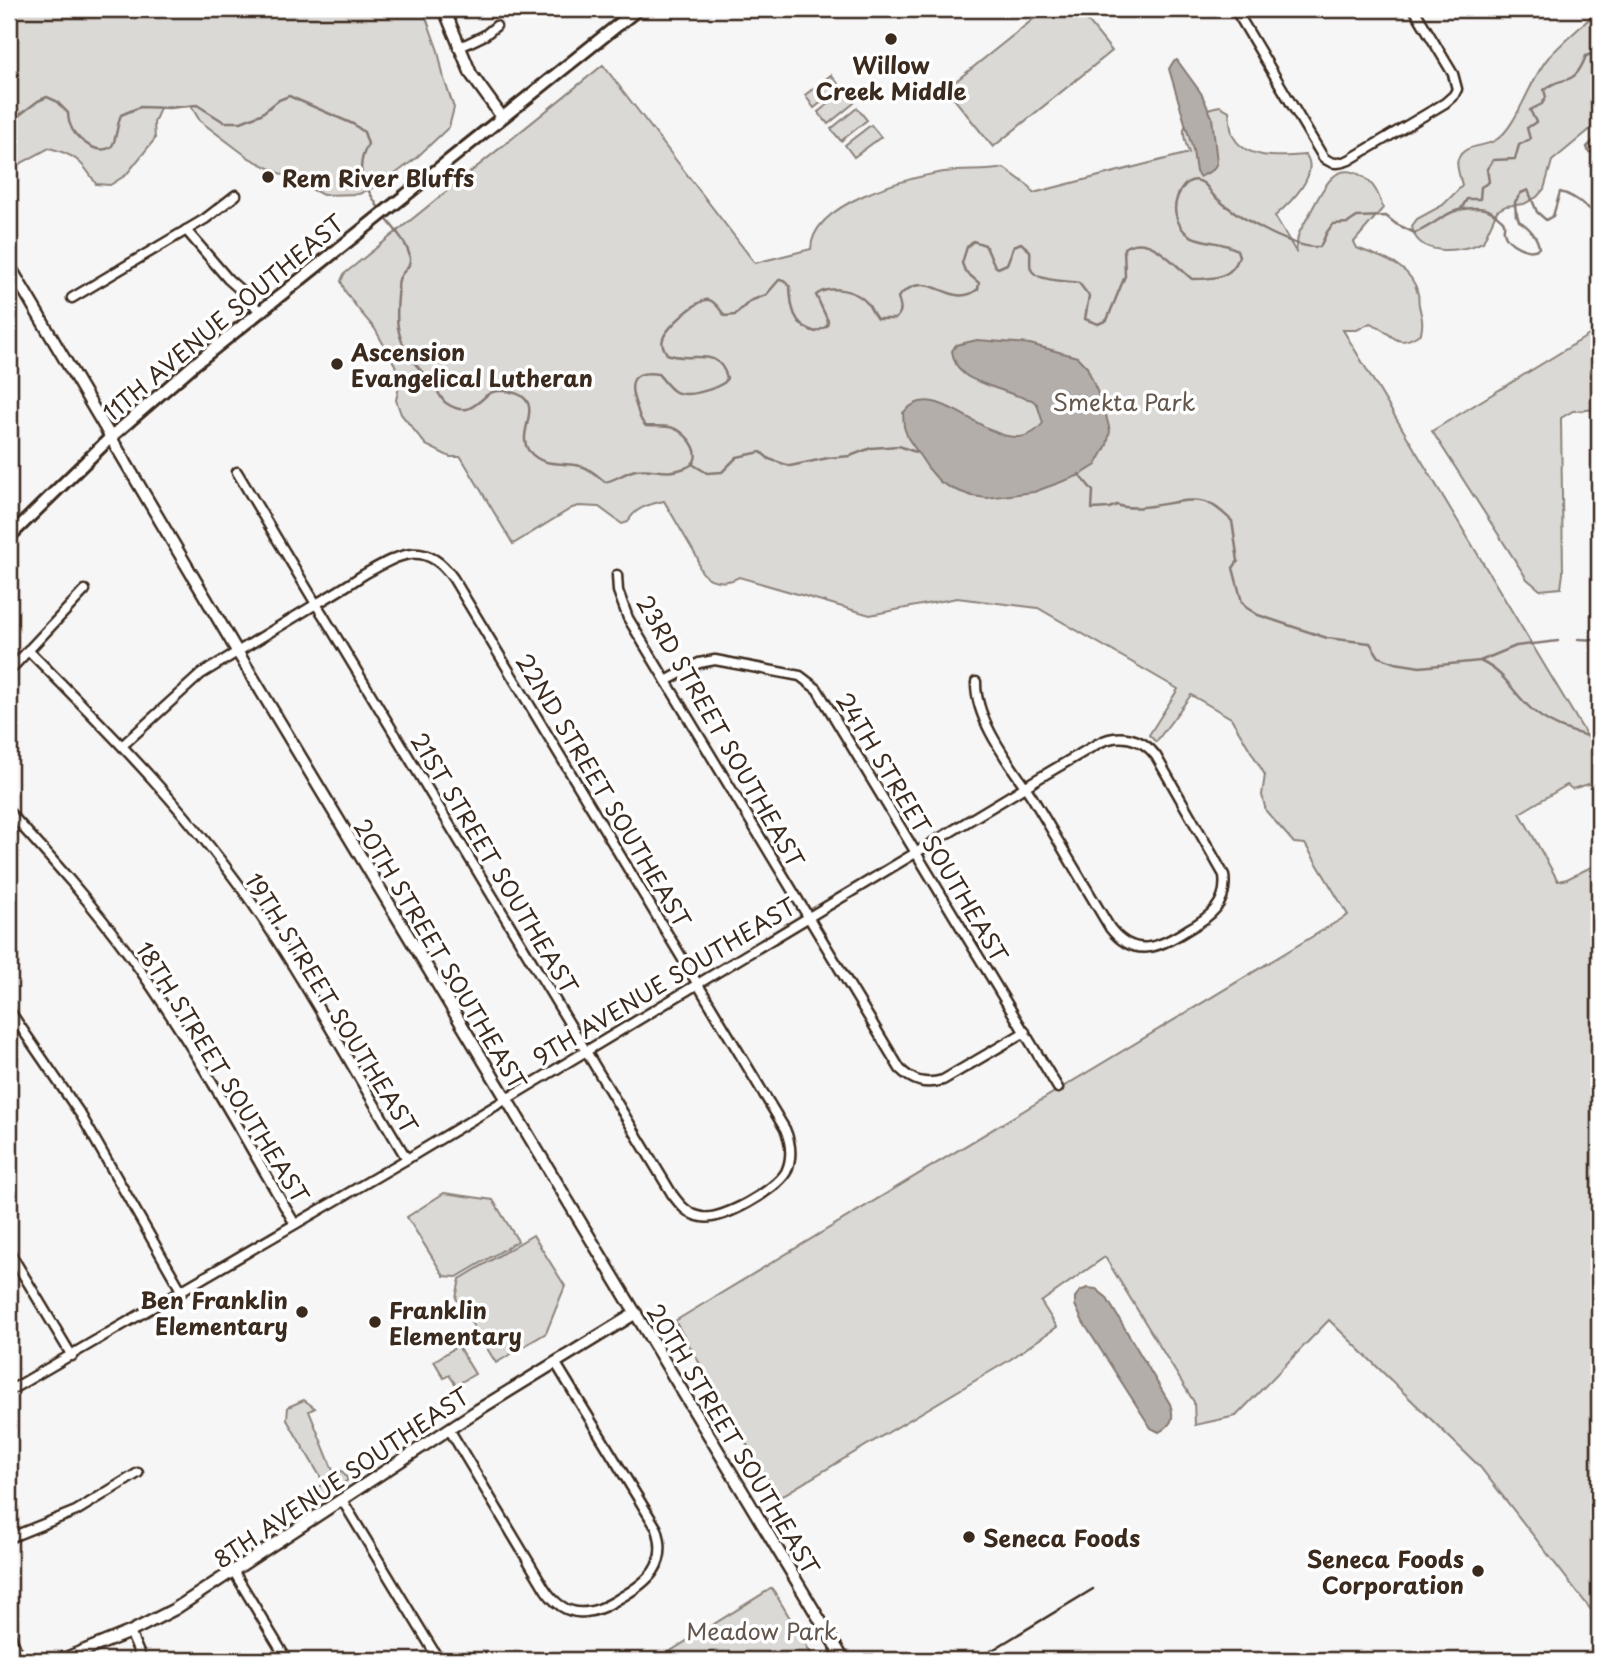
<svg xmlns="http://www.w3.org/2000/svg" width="1608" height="1669" viewBox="0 0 1608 1669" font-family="'Playpen Sans',sans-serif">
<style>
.green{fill:#dbd9d6;stroke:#8b827a;stroke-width:2}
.water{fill:#b4aeaa;stroke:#847972;stroke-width:2}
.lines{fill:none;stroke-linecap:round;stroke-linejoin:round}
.stream{stroke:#847972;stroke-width:2.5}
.minor-casing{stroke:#3b2a1e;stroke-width:13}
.tertiary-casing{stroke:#3b2a1e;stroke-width:15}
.secondary-casing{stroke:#3b2a1e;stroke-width:16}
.minor{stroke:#fff;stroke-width:8}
.tertiary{stroke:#fff;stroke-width:10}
.secondary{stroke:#fff;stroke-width:10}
.rail{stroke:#3b2a1e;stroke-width:2.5}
.poi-dot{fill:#3b2a1e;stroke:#fff;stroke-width:2.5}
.labels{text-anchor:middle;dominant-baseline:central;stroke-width:7;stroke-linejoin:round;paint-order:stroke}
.poi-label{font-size:23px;font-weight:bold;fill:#3b2a1e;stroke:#fff;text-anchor:start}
.street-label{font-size:23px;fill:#3b2a1e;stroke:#fff}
.park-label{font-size:23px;fill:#63564c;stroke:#fff}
</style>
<rect width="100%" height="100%" fill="#f7f6f6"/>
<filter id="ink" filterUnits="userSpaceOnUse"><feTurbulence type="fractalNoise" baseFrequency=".0143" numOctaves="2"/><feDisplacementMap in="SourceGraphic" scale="14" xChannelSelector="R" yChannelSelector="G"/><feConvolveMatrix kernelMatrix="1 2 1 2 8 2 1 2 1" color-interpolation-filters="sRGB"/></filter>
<g filter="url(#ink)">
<g class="green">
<path d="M9 9H423L438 51 444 79 454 108 449 127 415 159 383 183 359 194 323 195 249 158 200 121 191 106 160 108 154 123 155 139 126 175 110 185 96 184C83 162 74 154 49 148L20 164 9 160Z"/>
<path d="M1046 9H1078L1112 51 993 147 946 89Z"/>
<path d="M1599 9V122L1552 161 1544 189 1537 197 1524 204 1506 206 1497 211 1483 242C1462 252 1416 258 1412 226L1417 219 1443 205 1462 186C1461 178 1455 166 1458 159 1465 143 1484 148 1496 140 1517 127 1530 79 1548 58 1563 41 1583 26 1599 9Z"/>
<path d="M603 65 755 263 811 249C812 203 906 178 944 172 964 169 984 172 1004 168L1030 187 1033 193 1189 153C1187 147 1183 137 1184 130 1186 115 1208 108 1220 106L1229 111C1230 118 1230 126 1232 133 1242 161 1283 157 1306 155 1320 175 1290 203 1275 216L1296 252C1297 247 1297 241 1298 236 1301 227 1307 220 1311 211 1322 192 1333 159 1362 176 1374 183 1379 195 1383 208L1354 242 1357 248C1381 258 1412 264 1418 294 1419 297 1418 301 1419 305 1421 316 1424 321 1421 333 1394 352 1394 332 1370 323L1357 330H1343L1593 746 1599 747V781L1572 789 1567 785 1520 813 1558 881 1567 879 1599 863V1620L1480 1467 1329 1320 1236 1416 1195 1425 1194 1402 1105 1257 1041 1302 1057 1327 1008 1361 778 1498 675 1321 1348 915 1305 844 1294 843 1266 811 1262 795 1265 775 1231 718 1191 695 1156 742 1149 735 1178 689 1038 608 957 598 870 615 739 577C723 587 698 580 698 559L664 501C650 504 634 508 628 522L622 524 599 507 579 506 572 508 513 544 461 457H450L426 445 401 414 396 400 400 383 395 365 375 329 358 309 345 291 341 281 344 274Z"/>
<path d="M831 75 841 87 814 108 805 95Z"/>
<path d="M845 91 854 103 828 124 818 112Z"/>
<path d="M857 108 867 120 841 141 831 129Z"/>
<path d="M871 125 881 137 854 157 845 145Z"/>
<path d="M1599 329V409L1573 411 1561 418 1563 573 1561 588 1540 590 1527 579 1432 431Z"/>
<path d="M444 1193 493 1200 518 1241 457 1277 444 1276 407 1217Z"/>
<path d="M533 1235 565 1286 546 1333 496 1363 456 1298 460 1279Z"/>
<path d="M458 1346 475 1374 456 1385 449 1375 444 1378 434 1361Z"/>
<path d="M304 1400 315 1408 309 1411 334 1473 342 1471 348 1480 305 1509 301 1504 303 1498 324 1483 287 1420 288 1407Z"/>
<path d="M772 1588 815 1660H656Z"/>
</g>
<g class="water">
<path d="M1177 60 1201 93 1212 117 1217 163 1213 170 1200 177 1196 172 1193 150 1169 69 1173 62Z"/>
<path d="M977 340 1030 344 1077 357 1087 367 1104 408 1110 431 1107 445 1096 465 1080 475 1034 492 987 498 972 496 953 489 940 482 928 468 908 438 904 427 903 413C941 367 1003 474 1043 423L1037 404 1032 400C1019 397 1007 392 995 388 974 380 956 377 952 351L956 345Z"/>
<path d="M1087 1288 1096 1289 1106 1297 1170 1404C1175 1418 1172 1425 1159 1432L1151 1428 1083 1322 1075 1305V1297L1080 1291Z"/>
</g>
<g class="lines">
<g class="stream">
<path d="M9 123 38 101 47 97 56 101 68 113C68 114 69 124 70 124 74 138 97 156 111 147 116 144 117 123 121 115L140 107 169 108 197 105 224 122H241L261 114 279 100 289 96 353 124 364 132 368 144C352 173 367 187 381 212"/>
<path d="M1599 136 1587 147 1589 152 1599 153"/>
<path d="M1461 209 1467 199H1480L1481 187 1489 182 1487 169 1493 160 1515 159 1519 145 1530 139 1527 128 1536 122 1530 110 1542 104 1546 97 1544 90C1563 73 1573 90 1586 56L1596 52 1593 44 1599 41"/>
<path d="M385 217C394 229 408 243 410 258 411 269 401 271 399 280 397 285 399 291 398 296 396 321 396 335 410 357 417 367 426 376 434 386 438 391 441 399 446 403 465 416 474 407 487 395 495 388 515 391 523 397 540 410 516 434 529 451 545 470 566 460 584 467 591 470 599 477 605 482 616 480 625 472 636 470 655 467 664 476 685 468 708 460 689 433 673 428 666 425 655 427 646 426 639 420 639 413 636 405 628 383 631 370 658 374 663 379 668 387 674 391 686 399 715 389 725 382L727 378C718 344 690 364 667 354 664 349 661 344 663 339 665 329 700 297 709 300 715 301 721 311 725 316L735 315 750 301 766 295 779 280H784L790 287C791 307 793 326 816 332L827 326 828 321 816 295C830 284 857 290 868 304 871 309 873 314 877 319H895C904 310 900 307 898 297 930 264 950 312 978 289L979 283 965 271 962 263 967 247 973 241 985 245 995 266 998 268 1007 264 1014 246 1021 243 1030 251C1031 257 1029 264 1031 269 1034 281 1069 281 1079 283L1089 296 1085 319 1098 324 1107 320 1125 276 1124 248C1150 232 1172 263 1192 279 1212 279 1233 279 1239 256L1237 250C1215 236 1184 249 1176 215 1173 205 1178 192 1185 185 1188 181 1195 179 1199 181 1207 183 1209 191 1214 196 1236 216 1291 249 1320 247L1327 232 1333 224 1348 223 1357 217 1386 216 1396 224 1415 233C1440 223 1444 209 1474 208 1479 208 1486 208 1490 211 1493 212 1501 219 1503 221 1506 226 1503 226 1504 232 1507 244 1529 255 1539 248 1538 237 1528 226 1519 221L1516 211V216L1515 202 1521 193 1528 190 1537 212 1546 220 1553 216 1560 192C1575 195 1586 208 1599 215"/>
<path d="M692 464 707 473 722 472 737 457 761 452 769 459 790 466 828 458 850 456 871 448 899 446 918 453"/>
<path d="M1079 474 1093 491 1092 509 1109 508 1117 505C1145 515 1188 492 1210 504 1218 507 1225 515 1232 521L1238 561 1233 568 1242 602 1247 608 1258 615 1327 638 1370 643 1379 657 1395 663 1420 667 1480 661 1516 646 1558 641"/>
<path d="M1578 639 1599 640"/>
<path d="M1480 661C1505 673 1509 687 1527 705 1547 726 1572 732 1599 739"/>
</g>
<defs>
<g id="minor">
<path d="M1235 9 1323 157C1332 165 1339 164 1349 160L1445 103 1454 95 1457 89 1453 74 1414 9"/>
<path d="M458 48 485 35 496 26"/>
<path d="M186 230 228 279 245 294 259 311"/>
<path d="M72 298 205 219 236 195"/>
<path d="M617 575 618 591 628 618 900 1069C913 1082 926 1085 943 1080L1025 1032"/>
<path d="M28 650C114 736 197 820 265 922 316 999 359 1080 407 1159"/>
<path d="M9 671 85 590"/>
<path d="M666 681 699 663 715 660 800 676 817 689 1058 1088"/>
<path d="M123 745 201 674 316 604C332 595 348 585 363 575 398 555 425 538 453 578L785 1129C791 1143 793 1157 786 1172 776 1190 722 1221 702 1217 688 1215 680 1205 672 1194L323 615 316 604 237 472"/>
<path d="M9 812C51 858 93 905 130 956 191 1040 242 1134 295 1224"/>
<path d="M9 1010 81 1115 182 1292"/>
<path d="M9 1251 72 1356"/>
<path d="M9 1391 407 1159 1015 793 1034 781 1097 744C1118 732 1142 737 1156 756L1224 875C1228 904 1210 917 1187 930 1159 948 1134 959 1110 928L1032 797C1011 765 975 721 976 682"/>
<path d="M449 1429 545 1589C566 1621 592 1616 620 1598 648 1582 669 1565 657 1529L555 1362"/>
<path d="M342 1500 439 1660"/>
<path d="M9 1538 76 1511 138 1473"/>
<path d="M234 1572 287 1660"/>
<path d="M9 1631 20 1660"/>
<path d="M130 1632 142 1660"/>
</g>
<g id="tertiary">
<path d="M444 9 471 74 502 117"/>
<path d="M9 265 237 651 844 1660"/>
<path d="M61 1660 130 1632 175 1609 478 1410 636 1313"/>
</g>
<path id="secondary" d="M9 537 111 437 196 363 638 9"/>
</defs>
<use href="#minor" class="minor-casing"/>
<use href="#tertiary" class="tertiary-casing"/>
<use href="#secondary" class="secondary-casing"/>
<use href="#minor" class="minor"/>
<use href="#tertiary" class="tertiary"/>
<use href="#secondary" class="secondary"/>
<path class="rail" d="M976 1660 1093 1589"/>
</g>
</g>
<g class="poi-dot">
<circle cx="891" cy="39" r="7"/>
<circle cx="268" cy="177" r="7"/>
<circle cx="337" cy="364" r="7"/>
<circle cx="302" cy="1312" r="7"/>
<circle cx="375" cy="1322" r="7"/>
<circle cx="969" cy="1537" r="7"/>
<circle cx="1478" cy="1571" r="7"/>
</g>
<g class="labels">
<g class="poi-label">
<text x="891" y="64" text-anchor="middle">Willow<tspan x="891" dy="26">Creek Middle</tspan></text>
<text x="282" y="177">Rem River Bluffs</text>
<text x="351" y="351">Ascension<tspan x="351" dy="26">Evangelical Lutheran</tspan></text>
<text x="288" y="1299" text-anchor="end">Ben Franklin<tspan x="288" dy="26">Elementary</tspan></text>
<text x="389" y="1309">Franklin<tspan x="389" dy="26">Elementary</tspan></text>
<text x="983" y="1537">Seneca Foods</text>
<text x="1464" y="1558" text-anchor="end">Seneca Foods<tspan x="1464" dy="26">Corporation</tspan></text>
</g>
<g class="street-label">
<text transform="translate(223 317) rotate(-40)">11TH AVENUE SOUTHEAST</text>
<text transform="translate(721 731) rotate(60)">23RD STREET SOUTHEAST</text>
<text transform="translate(604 790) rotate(59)">22ND STREET SOUTHEAST</text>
<text transform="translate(923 827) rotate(59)">24TH STREET SOUTHEAST</text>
<text transform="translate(495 863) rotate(59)">21ST STREET SOUTHEAST</text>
<text transform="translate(441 954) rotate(59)">20TH STREET SOUTHEAST</text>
<text transform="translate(664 981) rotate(-31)">9TH AVENUE SOUTHEAST</text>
<text transform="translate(332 1003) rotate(58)">19TH STREET SOUTHEAST</text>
<text transform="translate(223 1072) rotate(58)">18TH STREET SOUTHEAST</text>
<text transform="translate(734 1439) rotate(59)">20TH STREET SOUTHEAST</text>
<text transform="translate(341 1477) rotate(-34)">8TH AVENUE SOUTHEAST</text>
</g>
<g class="park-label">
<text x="1124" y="401">Smekta Park</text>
<text x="762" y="1630">Meadow Park</text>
</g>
</g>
<rect width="1608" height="1669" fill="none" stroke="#fff" stroke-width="35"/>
<rect x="18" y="18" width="1573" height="1634" fill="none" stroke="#3b2a1e" stroke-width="2.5" filter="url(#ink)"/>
</svg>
